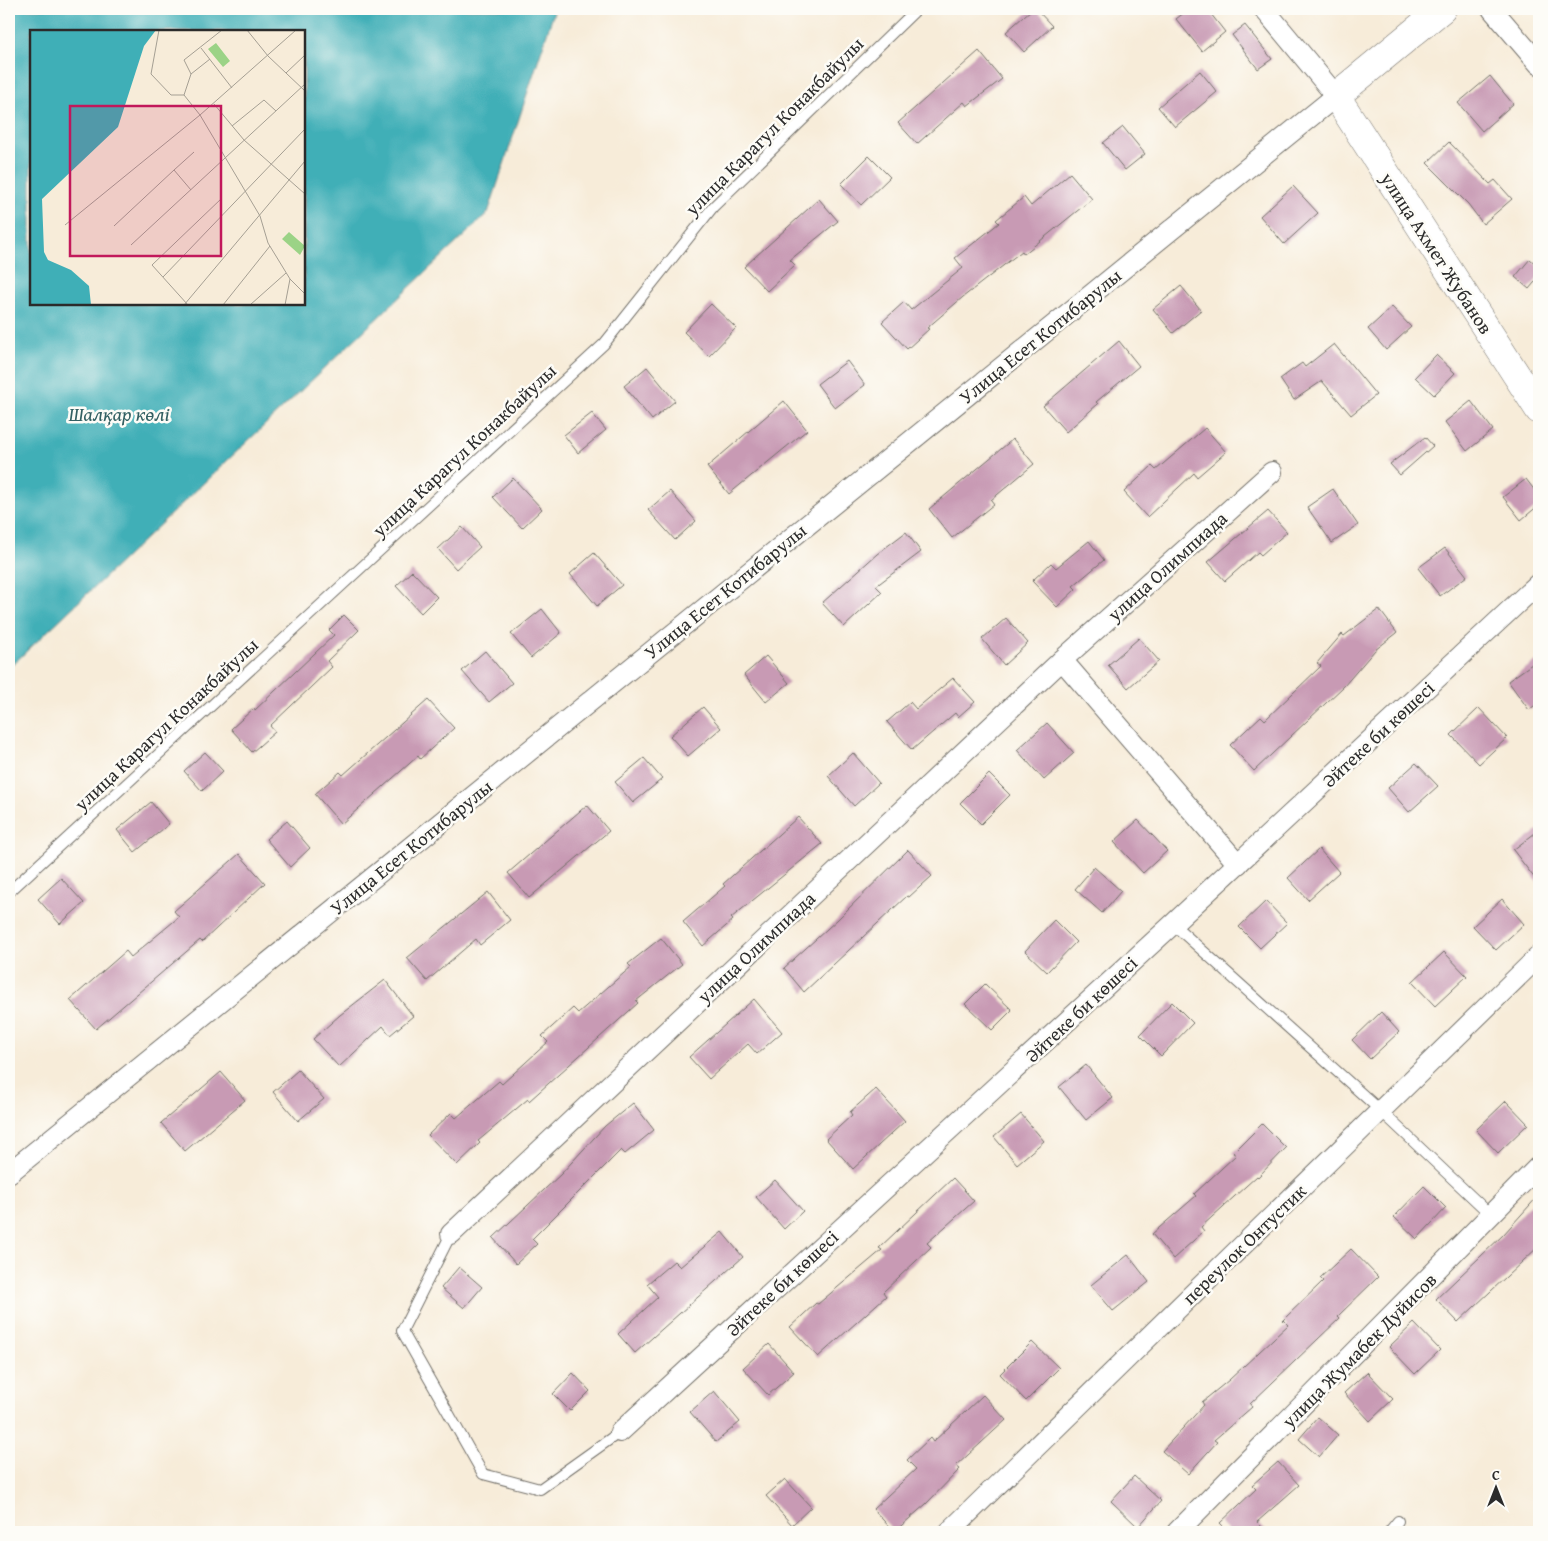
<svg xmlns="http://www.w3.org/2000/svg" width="1548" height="1541" viewBox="0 0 1548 1541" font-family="'Gentium Book Plus',serif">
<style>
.water{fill:#3fafb7;stroke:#356d71;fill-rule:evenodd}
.building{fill:#c89ab4}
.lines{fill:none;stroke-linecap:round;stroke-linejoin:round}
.lane-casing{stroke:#726f68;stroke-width:12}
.street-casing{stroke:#726f68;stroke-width:22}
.secondary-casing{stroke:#726f68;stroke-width:29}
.lane{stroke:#fff;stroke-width:10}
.street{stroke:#fff;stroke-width:20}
.secondary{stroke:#fff;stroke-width:28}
.labels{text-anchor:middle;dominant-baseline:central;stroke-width:5;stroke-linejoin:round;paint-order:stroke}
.street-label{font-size:19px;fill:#2b2b2b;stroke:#fdfcf7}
.water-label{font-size:20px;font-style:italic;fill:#336063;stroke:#fdfcf7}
.inset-road{fill:none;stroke:#a59f93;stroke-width:1}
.view{fill:#c2185b;fill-opacity:0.15;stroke:#c2185b;stroke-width:2.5}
.inset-edge{fill:none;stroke:#2b2b2b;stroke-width:2.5}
</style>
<rect width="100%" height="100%" fill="#fdfcf7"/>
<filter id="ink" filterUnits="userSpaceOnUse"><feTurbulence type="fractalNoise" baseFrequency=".02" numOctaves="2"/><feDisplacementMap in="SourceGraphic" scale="10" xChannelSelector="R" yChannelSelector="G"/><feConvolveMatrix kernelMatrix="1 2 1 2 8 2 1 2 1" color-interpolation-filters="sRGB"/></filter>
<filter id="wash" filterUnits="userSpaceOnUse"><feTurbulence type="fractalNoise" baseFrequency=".0096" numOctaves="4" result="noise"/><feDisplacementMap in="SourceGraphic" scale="20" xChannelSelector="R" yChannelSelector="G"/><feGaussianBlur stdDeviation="1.12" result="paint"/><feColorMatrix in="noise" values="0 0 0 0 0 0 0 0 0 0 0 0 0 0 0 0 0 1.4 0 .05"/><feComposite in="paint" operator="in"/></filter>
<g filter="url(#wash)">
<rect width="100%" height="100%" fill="#f7ecd9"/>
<path class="water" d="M9 9H555L488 213 9 668ZM31 31H304V304H31Z"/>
<g id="blocks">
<g class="building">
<path d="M1032 9H1036L1052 26 1024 52 1006 32Z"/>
<path d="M1189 9H1207L1225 32 1202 51 1176 19Z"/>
<path d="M1245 25 1272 59 1258 69 1232 35Z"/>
<path d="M979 51 1002 79 967 106 964 102 917 144 898 123Z"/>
<path d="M1200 71 1217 92 1175 127 1158 107Z"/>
<path d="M1490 76 1513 104 1482 131 1458 103Z"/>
<path d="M1123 127 1145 154 1125 170 1103 143Z"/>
<path d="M1449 142 1490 184 1495 180 1512 199 1483 224 1468 204 1427 163Z"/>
<path d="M869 156 890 177 861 205 841 184Z"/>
<path d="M1070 173 1092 199 1024 254 1022 251 963 297 927 328 929 329 907 349 882 322 904 302 911 310 963 268 955 258 999 223 996 220 1024 197 1031 206Z"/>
<path d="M1293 186 1318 213 1284 244 1260 216Z"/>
<path d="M819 199 838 221 790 260 795 265 767 291 744 267Z"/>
<path d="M1530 259 1539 267V277L1529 289 1515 277Z"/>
<path d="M1181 286 1201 310 1173 333 1153 309Z"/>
<path d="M711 304 736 328 709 356 684 332Z"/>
<path d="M1392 307 1411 327 1386 350 1368 329Z"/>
<path d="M1119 341 1139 366 1096 402 1098 404 1066 432 1043 406Z"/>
<path d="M1334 344 1376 395 1351 415 1322 381 1294 400 1280 379 1302 363 1305 367Z"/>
<path d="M1436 355 1455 373 1434 395 1415 377Z"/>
<path d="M847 361 865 385 835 408 817 384Z"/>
<path d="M647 367 675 401 652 420 624 386Z"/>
<path d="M784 401 807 430 729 494 707 467Z"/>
<path d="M1471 401 1493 430 1467 451 1445 422Z"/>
<path d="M592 413 606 430 578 453 564 435Z"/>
<path d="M1205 428 1226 452 1197 477 1194 473 1147 517 1124 492 1152 466 1156 470Z"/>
<path d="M1425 437 1433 446 1400 475 1390 464Z"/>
<path d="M1013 439 1034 464 991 500 994 504 952 538 929 509Z"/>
<path d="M513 478 542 509 522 528 493 497Z"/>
<path d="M1526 479 1539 496V505L1521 520 1503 497Z"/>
<path d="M1333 489 1358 525 1332 543 1307 507Z"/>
<path d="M670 491 696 521 675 540 648 510Z"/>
<path d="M1268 511 1287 532 1261 555 1258 552 1225 581 1208 562Z"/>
<path d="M462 527 480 547 456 569 438 549Z"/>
<path d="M906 532 921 552 876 586 882 592 844 627 822 603 877 554Z"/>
<path d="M1089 541 1104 560 1073 586 1076 589 1057 607 1032 581 1051 563 1056 568Z"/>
<path d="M1445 548 1467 576 1440 596 1418 568Z"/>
<path d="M594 553 622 585 597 606 570 574Z"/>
<path d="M412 571 437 597 421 613 396 586Z"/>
<path d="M542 609 561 633 531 658 511 634Z"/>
<path d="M1379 609 1397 633 1375 650 1344 686 1254 771 1230 745 1261 716 1265 720 1321 666 1317 663 1342 634 1344 636Z"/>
<path d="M344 615 359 630 327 661 332 667 270 726 275 732 252 752 231 729 254 708 255 710 334 635 329 630Z"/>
<path d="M1006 618 1028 643 1004 665 982 639Z"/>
<path d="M1139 638 1159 661 1128 688 1108 665Z"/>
<path d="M485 651 512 683 489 702 462 671Z"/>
<path d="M766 656 789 683 766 702 744 675Z"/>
<path d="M1539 659V702L1529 710 1508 681Z"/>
<path d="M953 678 975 702 958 717 955 713 912 750 887 722 910 702 916 709Z"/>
<path d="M428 700 454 728 420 759 418 756 341 824 315 794 340 772 343 775Z"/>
<path d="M703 707 721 728 688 756 670 736Z"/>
<path d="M1479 708 1507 738 1479 764 1451 735Z"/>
<path d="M1047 723 1074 753 1044 780 1017 750Z"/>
<path d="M205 752 223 771 202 791 184 771Z"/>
<path d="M853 753 879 783 854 806 828 776Z"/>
<path d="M644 758 662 779 633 803 615 782Z"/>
<path d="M1416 763 1438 786 1409 812 1388 788Z"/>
<path d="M989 774 1010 795 981 824 960 803Z"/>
<path d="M151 802 169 824 135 852 117 830Z"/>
<path d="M587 805 609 831 529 898 508 873Z"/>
<path d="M798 817 822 844 731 918 733 920 703 946 683 922 725 886 723 884Z"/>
<path d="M1138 820 1167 851 1143 873 1114 842Z"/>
<path d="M287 821 310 848 290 867 266 839Z"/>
<path d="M1539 830V884L1513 850Z"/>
<path d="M1319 849 1339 872 1308 900 1288 878Z"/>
<path d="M908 850 932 876 909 897 907 896 804 992 784 968 838 919Z"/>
<path d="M239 854 265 883 202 942 200 940 96 1029 70 1000 126 951 131 957 179 917 174 911Z"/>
<path d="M1094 867 1121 891 1102 913 1075 889Z"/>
<path d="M61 878 84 903 60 924 38 899Z"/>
<path d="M488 892 510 920 480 945 476 939 427 981 407 958Z"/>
<path d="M1502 899 1524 924 1496 950 1473 926Z"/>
<path d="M1266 901 1287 923 1260 948 1239 927Z"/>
<path d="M1054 920 1076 942 1047 972 1025 951Z"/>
<path d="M661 938 682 964 636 1001 638 1003 529 1101 528 1099 478 1141 480 1143 457 1165 428 1135 451 1113 456 1118 499 1081 502 1084 548 1042 542 1036 573 1008 578 1013 631 967 628 964Z"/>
<path d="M1444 952 1467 976 1435 1006 1412 982Z"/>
<path d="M385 980 413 1016 390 1035 383 1026 339 1067 313 1039 340 1015Z"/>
<path d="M985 984 1012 1010 992 1030 965 1004Z"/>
<path d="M754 999 782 1032 757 1054 748 1044 709 1079 689 1057Z"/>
<path d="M1172 1002 1193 1023 1161 1056 1140 1035Z"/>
<path d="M1381 1012 1399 1032 1370 1059 1352 1040Z"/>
<path d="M1086 1065 1113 1098 1086 1120 1059 1087Z"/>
<path d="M298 1070 324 1099 298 1121 273 1092Z"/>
<path d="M221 1072 245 1100 185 1151 161 1123Z"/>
<path d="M876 1089 905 1121 853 1169 826 1139 852 1115 850 1112Z"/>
<path d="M1506 1101 1528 1124 1498 1153 1476 1130Z"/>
<path d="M633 1103 654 1130 625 1154 621 1150 532 1239 537 1244 516 1264 493 1238 561 1174 605 1126Z"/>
<path d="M1021 1114 1044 1141 1017 1164 994 1137Z"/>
<path d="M1262 1124 1286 1148 1258 1177 1257 1176 1201 1227 1204 1231 1173 1259 1152 1234 1196 1196 1194 1194 1236 1155 1233 1153Z"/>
<path d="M953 1178 974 1201 927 1243 931 1247 883 1292 886 1296 818 1357 790 1327 816 1303 818 1304 882 1250 879 1248Z"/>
<path d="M775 1180 803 1211 784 1229 756 1197Z"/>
<path d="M1424 1186 1446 1208 1417 1239 1394 1217Z"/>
<path d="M1539 1195V1246L1458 1322 1436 1299 1503 1235Z"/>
<path d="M722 1232 743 1257 635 1353 618 1334 658 1297 647 1284 674 1261 680 1267Z"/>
<path d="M1351 1249 1378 1277 1338 1316 1340 1318 1250 1404 1252 1407 1214 1440 1217 1442 1188 1474 1162 1451 1204 1405 1202 1402 1229 1380 1288 1325 1283 1320 1323 1281 1320 1278Z"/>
<path d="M1128 1255 1149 1282 1113 1311 1091 1285Z"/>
<path d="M459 1267 482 1287 464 1308 441 1288Z"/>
<path d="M1414 1323 1440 1350 1415 1374 1389 1347Z"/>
<path d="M1032 1342 1059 1368 1026 1401 1000 1374Z"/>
<path d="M769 1344 794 1372 768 1395 743 1368Z"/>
<path d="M1367 1372 1393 1399 1370 1421 1344 1393Z"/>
<path d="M573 1373 590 1391 570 1411 553 1394Z"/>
<path d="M714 1391 740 1422 716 1442 690 1412Z"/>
<path d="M983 1395 1006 1420 956 1466 960 1469 926 1504 894 1532 873 1509 916 1469 907 1460 930 1438 933 1442Z"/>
<path d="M1318 1417 1338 1435 1319 1457 1299 1439Z"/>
<path d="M1278 1462 1299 1485 1257 1522 1267 1532H1229L1220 1523 1256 1489 1252 1485Z"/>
<path d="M1134 1476 1161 1501 1138 1527 1111 1501Z"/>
<path d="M785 1479 811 1507 792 1525 766 1496Z"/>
</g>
</g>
</g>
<g filter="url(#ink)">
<use href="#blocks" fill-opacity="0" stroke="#726f68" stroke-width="1"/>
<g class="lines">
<defs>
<g id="lane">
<path d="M9 892 604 344 713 207 917 9"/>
<path d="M1173 924 1381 1111 1492 1216"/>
<path d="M451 1234 402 1331 483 1474 540 1489 620 1432"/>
<path d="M1389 1532 1398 1521"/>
</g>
<g id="street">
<path d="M1492 9 1539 64"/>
<path d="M1062 660 1272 472"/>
<path d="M9 1173 1336 96 1264 9"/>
<path d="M451 1234 1062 660 1238 864"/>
<path d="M620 1432 1173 924 1539 583"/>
<path d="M949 1532 1539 956"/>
<path d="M1177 1532 1539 1166"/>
</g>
<path id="secondary" d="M1442 9 1336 96 1539 410"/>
</defs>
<use href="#lane" class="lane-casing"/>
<use href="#street" class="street-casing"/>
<use href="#secondary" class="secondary-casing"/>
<use href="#lane" class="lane"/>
<use href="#street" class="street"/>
<use href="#secondary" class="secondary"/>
</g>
</g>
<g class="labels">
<g class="street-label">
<text transform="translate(774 126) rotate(-45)">улица Карагул Конакбайулы</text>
<text transform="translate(1437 253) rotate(57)">улица Ахмет Жубанов</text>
<text transform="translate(1040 336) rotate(-39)">Улица Есет Котибарулы</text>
<text transform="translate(464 450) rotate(-43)">улица Карагул Конакбайулы</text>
<text transform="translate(1167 566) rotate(-42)">улица Олимпиада</text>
<text transform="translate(725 591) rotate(-39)">Улица Есет Котибарулы</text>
<text transform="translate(166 724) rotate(-43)">улица Карагул Конакбайулы</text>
<text transform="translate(1378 734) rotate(-43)">Әйтеке би көшесі</text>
<text transform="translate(411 847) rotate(-39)">Улица Есет Котибарулы</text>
<text transform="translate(756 947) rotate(-43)">улица Олимпиада</text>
<text transform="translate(1081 1009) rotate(-43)">Әйтеке би көшесі</text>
<text transform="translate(1244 1244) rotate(-44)">переулок Онтустик</text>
<text transform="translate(782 1283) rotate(-43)">Әйтеке би көшесі</text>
<text transform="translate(1359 1350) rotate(-45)">улица Жумабек Дуйисов</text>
</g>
<g class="water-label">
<text x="119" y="413">Шалқар көлі</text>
</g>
</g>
<g transform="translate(30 30)">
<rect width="275" height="275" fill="#f7ecd9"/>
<path d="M186 13 200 31 193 37 178 19ZM259 202 275 216 270 225 252 209Z" fill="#9bd386"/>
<path d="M0 0H126L114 16 88 97 12 169 14 222 18 230 41 240 59 256 61 275H0Z" fill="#3fafb7"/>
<path class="inset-road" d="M217 0 238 26 275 61M171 18 202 58M256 43 275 25M161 44 154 30 192 0M154 65 161 44 180 29M184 74 214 110 275 164M202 96 234 70 246 81M144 140 164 122M35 195 170 85 154 65H141L121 44 129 0M84 196 144 140 161 160M101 215 275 54M133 247 275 99M260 249 275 264M154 275 275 131M158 275 122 235 192 168M193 275 240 216M220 275 256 243M255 275 260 249 238 213 230 186 170 85 266 0"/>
<path class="view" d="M40 76H191V226H40Z"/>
<rect width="275" height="275" class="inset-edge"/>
</g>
<rect width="1548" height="1541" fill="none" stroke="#fdfcf7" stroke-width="30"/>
<g transform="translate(1496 1488)" stroke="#fdfcf7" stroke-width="4" paint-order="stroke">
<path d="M0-4L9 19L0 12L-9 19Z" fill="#2b2b2b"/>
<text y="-8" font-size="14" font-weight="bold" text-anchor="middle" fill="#2b2b2b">С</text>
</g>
</svg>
